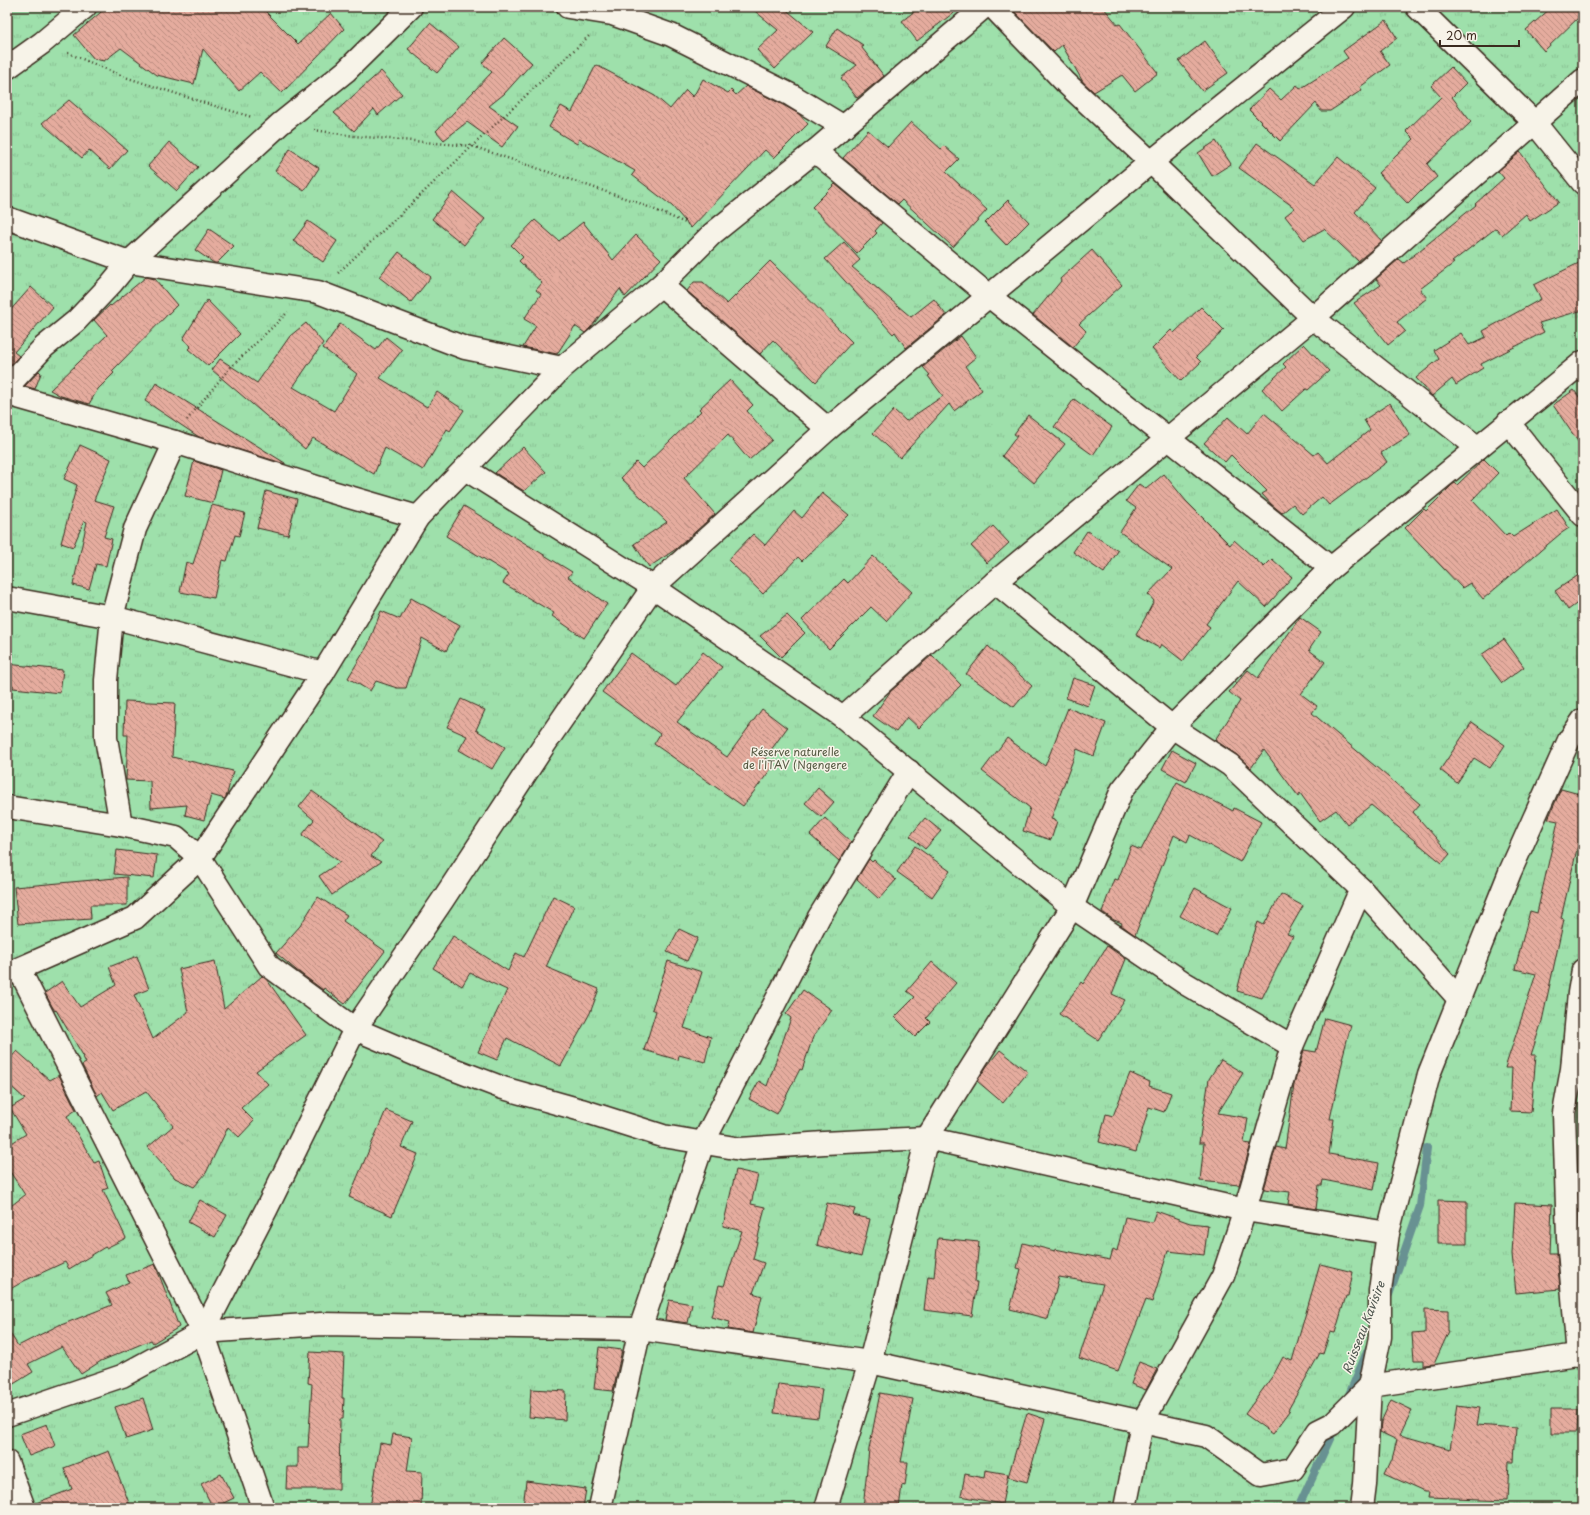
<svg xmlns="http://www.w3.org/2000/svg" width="1590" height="1515" viewBox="0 0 1590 1515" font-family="'Playpen Sans',sans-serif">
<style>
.park{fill:url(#park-tufts);stroke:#6c8564}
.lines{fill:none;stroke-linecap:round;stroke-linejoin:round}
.stream{stroke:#689192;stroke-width:8}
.building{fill:url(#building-back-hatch);stroke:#3b2a1e}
.street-casing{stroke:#3b2a1e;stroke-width:25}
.path{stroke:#3b2a1e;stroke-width:2.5;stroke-dasharray:1 3;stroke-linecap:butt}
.street{stroke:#f7f3e8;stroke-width:22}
.labels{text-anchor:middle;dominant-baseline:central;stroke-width:3;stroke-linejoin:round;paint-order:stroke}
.park-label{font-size:11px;fill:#545841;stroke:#f7f3e8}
.water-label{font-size:12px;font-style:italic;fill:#4e554e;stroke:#f7f3e8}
</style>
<defs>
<pattern id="park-tufts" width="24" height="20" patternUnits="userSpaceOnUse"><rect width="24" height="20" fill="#9ee0ab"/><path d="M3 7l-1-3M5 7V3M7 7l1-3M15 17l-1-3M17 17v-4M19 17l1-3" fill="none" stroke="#89c093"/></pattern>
<pattern id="building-back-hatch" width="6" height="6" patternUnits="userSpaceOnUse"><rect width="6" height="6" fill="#e5ac9e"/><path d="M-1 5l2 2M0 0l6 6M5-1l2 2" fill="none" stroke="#bb8c80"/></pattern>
</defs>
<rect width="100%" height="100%" fill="#f2ded2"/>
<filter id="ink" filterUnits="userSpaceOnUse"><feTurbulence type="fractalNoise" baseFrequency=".025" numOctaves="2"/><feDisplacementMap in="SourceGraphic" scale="8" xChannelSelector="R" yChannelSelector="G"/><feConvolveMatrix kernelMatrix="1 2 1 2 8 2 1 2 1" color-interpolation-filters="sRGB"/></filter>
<g filter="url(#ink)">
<rect class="park" x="7" y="7" width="1576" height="1501"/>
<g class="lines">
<g class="stream">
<path d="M1389 1295 1420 1206 1427 1148"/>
<path d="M1348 1397 1369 1347"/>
<path d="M1298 1508 1335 1428"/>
</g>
</g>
<g class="building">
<path d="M107 7H261L298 44 331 13 344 29 282 93 260 72 239 91 203 49 194 84 157 75 121 48 104 61 94 59 74 35Z"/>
<path d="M750 7H783L813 32 775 69 757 50 778 30Z"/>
<path d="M920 7H961L917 41 902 21Z"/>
<path d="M1010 7H1103L1118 25 1120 24 1158 73 1135 91 1122 75 1094 92 1083 82 1062 45 1054 52Z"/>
<path d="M1552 7H1583V13L1544 51 1526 30Z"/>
<path d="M1386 20 1397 38 1380 51 1390 65 1360 87 1362 90 1330 111H1321L1316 103 1280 141 1249 110 1269 89 1281 100 1297 85 1300 89 1348 58 1343 51Z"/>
<path d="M430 23 459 47 437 73 408 49Z"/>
<path d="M837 28 863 45 862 48 884 76 857 98 841 78 857 65 826 46Z"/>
<path d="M504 38 532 63 504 94 489 106 518 126 502 147 467 122 444 140 436 131 492 72 482 63Z"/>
<path d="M1205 41 1228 73 1202 91 1179 61Z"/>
<path d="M596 65 655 96 670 109 686 90 693 97 703 79 728 93 731 90 736 95 746 86 785 106 799 114 808 124 774 158 765 150 691 228 672 206 632 175 635 171 579 139 577 144 549 127 561 106 572 112Z"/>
<path d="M1451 67 1466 83 1452 97 1471 122 1427 164 1437 177 1426 186 1408 204 1378 173 1414 139 1406 131 1441 97 1431 86Z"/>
<path d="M381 71 402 94 378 115 374 109 354 131 334 113Z"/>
<path d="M69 100 127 150 110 169 89 150 82 158 42 123Z"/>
<path d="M911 122 941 149 944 146 959 159 946 172 987 210 953 247 902 200 898 204 843 158 868 130 888 147Z"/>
<path d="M1216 141 1231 164 1212 176 1198 153Z"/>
<path d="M169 142 198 167 177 191 148 166Z"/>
<path d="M1257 143 1315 184 1338 157 1375 188 1355 212 1382 241 1358 261 1324 229 1304 240 1285 216 1295 208 1239 168Z"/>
<path d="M290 149 319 168 304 191 275 171Z"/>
<path d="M1520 152 1559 202 1530 221 1526 214 1502 235 1496 228 1452 262 1454 263 1420 289 1427 298 1397 322 1405 331 1388 345 1354 303 1381 285 1376 279 1399 259 1404 263 1476 205 1475 204 1504 178 1498 171Z"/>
<path d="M835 184 882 223 875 231 877 233 857 253 812 207Z"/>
<path d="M453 192 485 219 464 245 432 219Z"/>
<path d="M1008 200 1029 222 1006 245 985 223Z"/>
<path d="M535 220 559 241 583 222 613 260 636 235 661 259 625 297 620 289 592 326 585 333 575 326 557 354 523 347 536 326 524 319 541 294 536 290 542 283 519 261 523 257 511 245Z"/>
<path d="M308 221 337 241 323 262 293 241Z"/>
<path d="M209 229 234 246 217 263H214L195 250Z"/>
<path d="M844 242 860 260 852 267 911 317 934 299 946 315 906 348 895 332 893 334 825 259Z"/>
<path d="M1092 250 1122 285 1079 324 1086 331 1073 347 1033 315 1061 281 1060 279Z"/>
<path d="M399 252 431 277 411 302 379 277Z"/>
<path d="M770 261 852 342 816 382 773 340 760 354 687 291 694 282H703L727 304Z"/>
<path d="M1583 261V310L1539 323 1544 332 1481 364 1483 368 1456 385 1452 379 1432 396 1416 378 1439 359 1434 350 1461 333 1469 345 1486 337 1483 331 1541 299 1534 285Z"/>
<path d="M146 277 155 279 177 305 112 371 114 373 98 389 89 404 61 396 50 390 107 335 94 320 110 305 111 306Z"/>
<path d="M31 287 53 307 14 352 19 356 7 369V314Z"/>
<path d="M207 300 240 334 208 366 188 349 191 346 183 339Z"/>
<path d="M1201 307 1224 330 1196 357 1201 362 1181 381 1152 349 1171 330 1174 333Z"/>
<path d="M306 323 323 343 293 387 334 411 357 374 323 348 340 324 376 350 386 337 402 350 380 378 427 407 437 392 464 410 450 431 447 429 423 470 385 448 374 474 313 438 305 449 212 370 220 359 257 383 290 336Z"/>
<path d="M961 336 976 357 965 366 982 390 954 411 949 404 900 458 873 433 894 410 906 421 943 396 928 376 930 375 923 367Z"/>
<path d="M1304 344 1329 371 1308 390 1306 389 1282 411 1262 389 1286 367 1283 364Z"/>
<path d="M39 371 41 373 35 389 25 386Z"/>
<path d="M730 380 753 405 747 411 772 440 749 460 728 435 684 478 715 514 676 549 649 567 634 544 667 522 621 478 636 462 642 468 701 411 699 409Z"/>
<path d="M156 383 285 463V464L199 437 145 401Z"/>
<path d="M1574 390 1583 402V449L1553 405Z"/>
<path d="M1074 399 1112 427 1093 455 1054 427Z"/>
<path d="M1390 403 1410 435 1381 453 1387 462 1329 505 1322 497 1302 514 1293 504 1282 513 1271 504 1262 494 1267 491 1231 455 1225 462 1204 443 1228 417 1247 434 1264 413 1314 455 1318 452 1328 463 1370 430 1364 420Z"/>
<path d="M1028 415 1065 444 1034 483 1002 456 1017 436 1014 434Z"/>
<path d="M80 445 111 459 94 500 114 506 104 537 112 539 106 566 96 564 89 589 73 585 87 522 84 521 73 547 61 543 77 485 64 479Z"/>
<path d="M523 447 546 472 524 491 495 473Z"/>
<path d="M1484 459 1498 473 1472 500 1506 536 1509 533 1513 537 1557 509 1569 528 1560 534 1483 599 1470 583 1462 588 1405 528 1424 509 1426 511 1452 485 1455 483 1457 485Z"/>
<path d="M194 461 221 470 213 503 185 496Z"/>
<path d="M1164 474 1186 501 1230 545 1234 540 1264 567 1272 559 1292 577 1266 607 1238 581 1206 624 1210 627 1183 661 1161 644 1159 648 1136 635 1154 601 1148 594 1172 569 1120 532 1136 508 1126 501 1139 484 1146 489Z"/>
<path d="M266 491 297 499 288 535 257 528Z"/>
<path d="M822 493 849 515 802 561 798 557 763 594 728 560 753 534 765 545 794 511 802 518Z"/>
<path d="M212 505 245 513 239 536 235 535 227 561 222 560 214 598 180 592 186 562 193 564Z"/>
<path d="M464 506 572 572 568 577 607 604 584 638 552 616 554 613 503 583 509 574 446 536Z"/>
<path d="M993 526 1009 543 987 563 971 546Z"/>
<path d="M1087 531 1118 551 1104 573 1073 552Z"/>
<path d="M873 556 912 592 886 621 871 607 829 649 802 620 844 579 848 583Z"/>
<path d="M1583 572V599L1568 610 1555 591Z"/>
<path d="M411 598 460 625 446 651 422 638 406 688H397L376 681 370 691 348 678 368 645 381 611 400 619Z"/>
<path d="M787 615 805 633 781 657 760 636Z"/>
<path d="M1300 617 1321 632 1309 650 1325 662 1301 694 1317 706 1312 713 1420 804 1413 812 1450 854 1442 863 1371 805 1347 824 1336 810 1320 821 1300 793 1298 796 1264 750 1251 768 1237 755 1215 740 1240 701 1229 692 1248 670 1258 678Z"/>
<path d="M1504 639 1524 667 1502 683 1481 655Z"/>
<path d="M988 646 1032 686 1014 707 966 674Z"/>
<path d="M703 652 722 667 677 722 727 757 762 709 787 728 765 758 774 765 743 806 654 744 660 734 602 692 631 653 676 686Z"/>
<path d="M932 655 961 685 919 728 907 717 896 732 873 716 890 692Z"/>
<path d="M7 664 63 670 60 693 13 688V685L7 684Z"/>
<path d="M1073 678 1095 685 1088 706 1066 698Z"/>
<path d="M461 699 485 710 476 730 505 747 492 769 459 750 467 736 447 727Z"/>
<path d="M125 701 175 703 172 757 233 771 227 794 225 799 211 795 204 820 185 815 187 805 151 808 150 781 126 780 128 735H124Z"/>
<path d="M1068 708 1106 723 1094 756 1077 749 1051 819 1057 821 1051 840 1023 831 1030 808 982 771 1007 738 1045 766Z"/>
<path d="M1472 722 1505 745 1490 768 1474 758 1457 783 1440 770Z"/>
<path d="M1172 750 1196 763 1186 782 1162 769Z"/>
<path d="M1177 782 1233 811 1234 808 1261 822 1240 862 1190 835 1187 842 1174 835 1135 935 1121 925 1122 923 1114 920 1102 912 1114 879 1118 880 1131 846 1141 850Z"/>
<path d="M818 788 834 802 821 817 805 803Z"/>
<path d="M1561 789 1583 795V823L1561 918 1564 919 1542 1021 1531 1055H1536L1531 1112 1510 1111 1512 1068H1505L1536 974 1515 969 1530 911 1537 913 1558 821 1548 819Z"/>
<path d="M312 791 382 842 371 856 381 862 332 895 319 876 340 862 302 835 314 820 299 807Z"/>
<path d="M825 818 851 842 839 861 810 835Z"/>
<path d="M925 818 941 831 925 849 910 836Z"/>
<path d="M915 846 950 871 932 897 897 872Z"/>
<path d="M117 850 157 855 154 878 114 874Z"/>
<path d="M869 859 872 862 874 860 896 880 879 899 857 879Z"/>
<path d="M127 877V905H90L91 919 18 924 14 887Z"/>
<path d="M1195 888 1232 908 1216 936 1180 916Z"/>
<path d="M1281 894 1303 906 1287 934 1293 936 1262 998 1237 991 1243 967 1258 922 1264 925Z"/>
<path d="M553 896 574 906 546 967 599 989 590 1013 561 1066 507 1038 497 1060 478 1052 507 990 470 973 462 986 433 968 453 936 508 971 516 953 524 957Z"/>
<path d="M318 897 347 915 343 921 385 951 345 1004 324 988 323 990 296 970 276 953 300 926Z"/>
<path d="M679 929 698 938 687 961 667 952Z"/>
<path d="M1107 946 1126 959 1112 994 1125 1000 1098 1040 1059 1014 1081 982 1083 984Z"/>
<path d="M137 956 149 989 134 995 153 1039 188 1012 179 969 215 961 224 1009 262 976 267 980 306 1035 256 1071 268 1084 241 1108 254 1121 239 1137 228 1127 206 1173 194 1187 175 1178 148 1147 173 1126 146 1091 113 1110 102 1092 97 1096 82 1065 86 1063 83 1057H84L56 1010 55 1011 53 1008 45 993 62 981 80 1007 116 985 109 967Z"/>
<path d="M668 961 702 972 684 1028 711 1037 705 1062 679 1055 678 1060 644 1050 656 1011 652 1009Z"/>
<path d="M932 962 956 983 926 1018 930 1022 915 1037 895 1017 915 997 907 991Z"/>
<path d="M803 990 832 1010 813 1037 802 1070 800 1069 777 1114 749 1099 759 1081 767 1086 791 1018 786 1014Z"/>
<path d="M1325 1018 1351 1025 1342 1059H1343L1330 1119H1334L1329 1154 1379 1163 1374 1190 1323 1180 1322 1185H1319L1316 1209 1288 1204 1290 1192 1264 1189 1276 1147 1285 1149 1294 1085 1304 1050 1316 1052Z"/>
<path d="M1000 1050 1028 1072 1003 1103 977 1081 987 1066Z"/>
<path d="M17 1051 50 1080 59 1075 76 1110 67 1116 94 1163 99 1161 108 1188 103 1190 126 1238 106 1248 105 1247 69 1269 65 1262 24 1281 7 1291V1209L25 1195 7 1167V1146L26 1134 10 1108 25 1099 7 1083V1062Z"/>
<path d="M1221 1060 1243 1073 1218 1113 1248 1118 1244 1143 1251 1144 1239 1185 1200 1181 1204 1143H1199L1209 1079Z"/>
<path d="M1130 1073 1150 1082 1149 1086 1171 1093 1164 1112 1149 1107 1136 1152 1099 1142 1106 1114 1113 1116Z"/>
<path d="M386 1110 412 1121 401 1147 418 1154 392 1216 349 1197Z"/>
<path d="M736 1170 758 1175 751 1204 765 1207 753 1259 764 1263 753 1293 762 1296 753 1333 728 1329 730 1322 711 1317 719 1285 724 1286 742 1231 723 1226Z"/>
<path d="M200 1200 227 1215 215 1237 188 1222Z"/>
<path d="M1438 1200 1467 1201V1244H1438Z"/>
<path d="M827 1203 855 1209 853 1215 870 1219 861 1257 817 1245Z"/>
<path d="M1515 1203 1552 1205 1550 1253H1557L1560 1289 1516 1293 1512 1254Z"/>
<path d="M1156 1211 1190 1223 1208 1225 1204 1255 1168 1251 1152 1302 1146 1300 1118 1371 1079 1358 1103 1284 1059 1277 1048 1319 1010 1309 1021 1269 1017 1268 1023 1243 1055 1251V1249L1110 1260 1113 1249 1117 1251 1125 1217 1152 1222Z"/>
<path d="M938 1238 979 1242 975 1282H977L972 1316 924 1310 928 1276 934 1277Z"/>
<path d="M155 1264 179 1327 153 1343 151 1340 101 1361 81 1374 62 1347 28 1364 33 1372 7 1388V1328L18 1346 61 1324V1325L112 1305 106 1293 129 1282 126 1275Z"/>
<path d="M1320 1264 1353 1272 1348 1296H1346L1335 1333 1330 1332 1323 1354 1320 1353 1288 1410 1290 1411 1273 1434 1245 1414 1274 1374 1283 1357 1292 1361Z"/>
<path d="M669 1300 692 1304 688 1323 665 1320Z"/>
<path d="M1425 1309 1448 1310V1331H1449L1434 1364 1424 1365V1360H1414L1412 1334 1425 1333Z"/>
<path d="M599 1347 622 1350 613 1391 594 1389Z"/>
<path d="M310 1352 344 1354 342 1398H344L343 1419H340L339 1489H286L287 1467H298V1447H308L312 1384 308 1383Z"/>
<path d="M1139 1362 1157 1369 1146 1390 1131 1384Z"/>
<path d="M778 1384 822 1389 818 1418 774 1413Z"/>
<path d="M531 1389 566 1391 565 1420 529 1417Z"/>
<path d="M880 1393 913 1399 901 1462H908L905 1486 902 1485 899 1508H863L869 1449Z"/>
<path d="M143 1398 153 1430 126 1439 115 1407Z"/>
<path d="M1391 1400 1412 1410 1400 1435 1450 1449 1457 1405 1480 1408 1477 1425 1516 1428 1514 1462H1509L1507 1500 1428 1497 1429 1492H1425L1385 1474 1392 1459 1397 1440 1380 1432 1381 1422Z"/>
<path d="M1551 1409H1578L1577 1433H1551Z"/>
<path d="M1027 1413 1045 1419 1027 1482 1008 1477Z"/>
<path d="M47 1424 55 1446 29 1456 20 1434Z"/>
<path d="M393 1434 412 1437 407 1471 422 1472 421 1508H370L380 1443 391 1445Z"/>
<path d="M109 1451 131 1508H36V1503L72 1489 64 1468Z"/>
<path d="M985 1470 1008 1474 1002 1504 961 1496 965 1474 984 1478Z"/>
<path d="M221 1474 234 1498 213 1508 201 1484Z"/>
<path d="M526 1481 586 1489 583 1508H523Z"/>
</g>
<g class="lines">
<defs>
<g id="street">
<path d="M568 7 612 14 671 35 791 95 844 127"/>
<path d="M993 7 1066 83 1151 162 1313 318 1478 448"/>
<path d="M1417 7 1534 122 1583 183"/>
<path d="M7 68 42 43 85 7"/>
<path d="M815 151 989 296 1331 568"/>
<path d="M7 218 129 262 318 292 465 348 562 368"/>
<path d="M661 285 828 429"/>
<path d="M7 387 44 347 76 321 111 284 129 262 280 124 346 71 411 7"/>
<path d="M7 394 175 442 332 492 418 517"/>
<path d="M1508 422 1583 515"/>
<path d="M465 469 653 587 843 717 1072 907 1186 984 1292 1046"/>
<path d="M995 582 1172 727 1230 765 1361 889 1459 999"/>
<path d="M7 598 112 617 323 673"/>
<path d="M843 717 995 582 1313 318 1583 80"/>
<path d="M7 807 121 825 176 837 200 858 269 966 355 1029 416 1055 503 1088 581 1110 663 1136 741 1149 824 1143 927 1138 1245 1210 1388 1233"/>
<path d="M121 825 106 738V680L112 617 135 529 175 442"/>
<path d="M19 969 203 1332 263 1508"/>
<path d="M7 974 135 918 200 858 323 673 418 517 562 368 661 285 712 234 815 151 984 7"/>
<path d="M203 1332 266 1210 355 1029 442 901 545 744 653 587 828 429 1151 162 1344 7"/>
<path d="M1578 1356 1568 1238 1564 1113 1572 1069 1579 993 1583 970"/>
<path d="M7 1415 122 1376 203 1332 321 1324 640 1329 870 1362 1206 1436 1261 1475 1293 1469 1318 1431 1332 1424 1370 1386 1583 1354"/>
<path d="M7 1462 24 1508"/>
<path d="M600 1508 640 1329 703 1143 819 917 909 771"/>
<path d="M826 1508 870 1362 927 1138 1072 907 1122 790 1172 727 1331 568 1583 362"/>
<path d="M1125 1508 1142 1423 1223 1276 1245 1210 1292 1046 1361 889"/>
<path d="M1362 1508 1365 1484 1370 1386 1380 1337V1291L1388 1233 1429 1074 1510 872 1569 740 1583 720"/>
</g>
</defs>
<use href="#street" class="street-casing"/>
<g class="path">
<path d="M68 53 125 77 205 103 252 117"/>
<path d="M314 130 354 136 472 146 639 203 688 224"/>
<path d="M338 273 589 36"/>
<path d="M187 420 228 370 288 312"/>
</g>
<use href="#street" class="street"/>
</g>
</g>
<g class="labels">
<g class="park-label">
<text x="795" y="751">Réserve naturelle<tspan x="795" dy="13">de l'ITAV (Ngengere</tspan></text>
</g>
<g class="water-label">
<text transform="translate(1363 1327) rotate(-69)">Ruisseau Kavisire</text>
</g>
</g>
<rect width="1590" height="1515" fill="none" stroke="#f7f3e8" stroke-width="24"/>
<rect x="12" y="12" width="1566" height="1491" fill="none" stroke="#3b2a1e" stroke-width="1.5" filter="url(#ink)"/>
<path d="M1440 40v6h79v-6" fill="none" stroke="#3b2a1e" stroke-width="2"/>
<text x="1446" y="40" font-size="12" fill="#3b2a1e" stroke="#f7f3e8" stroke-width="3" paint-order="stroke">20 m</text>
</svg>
